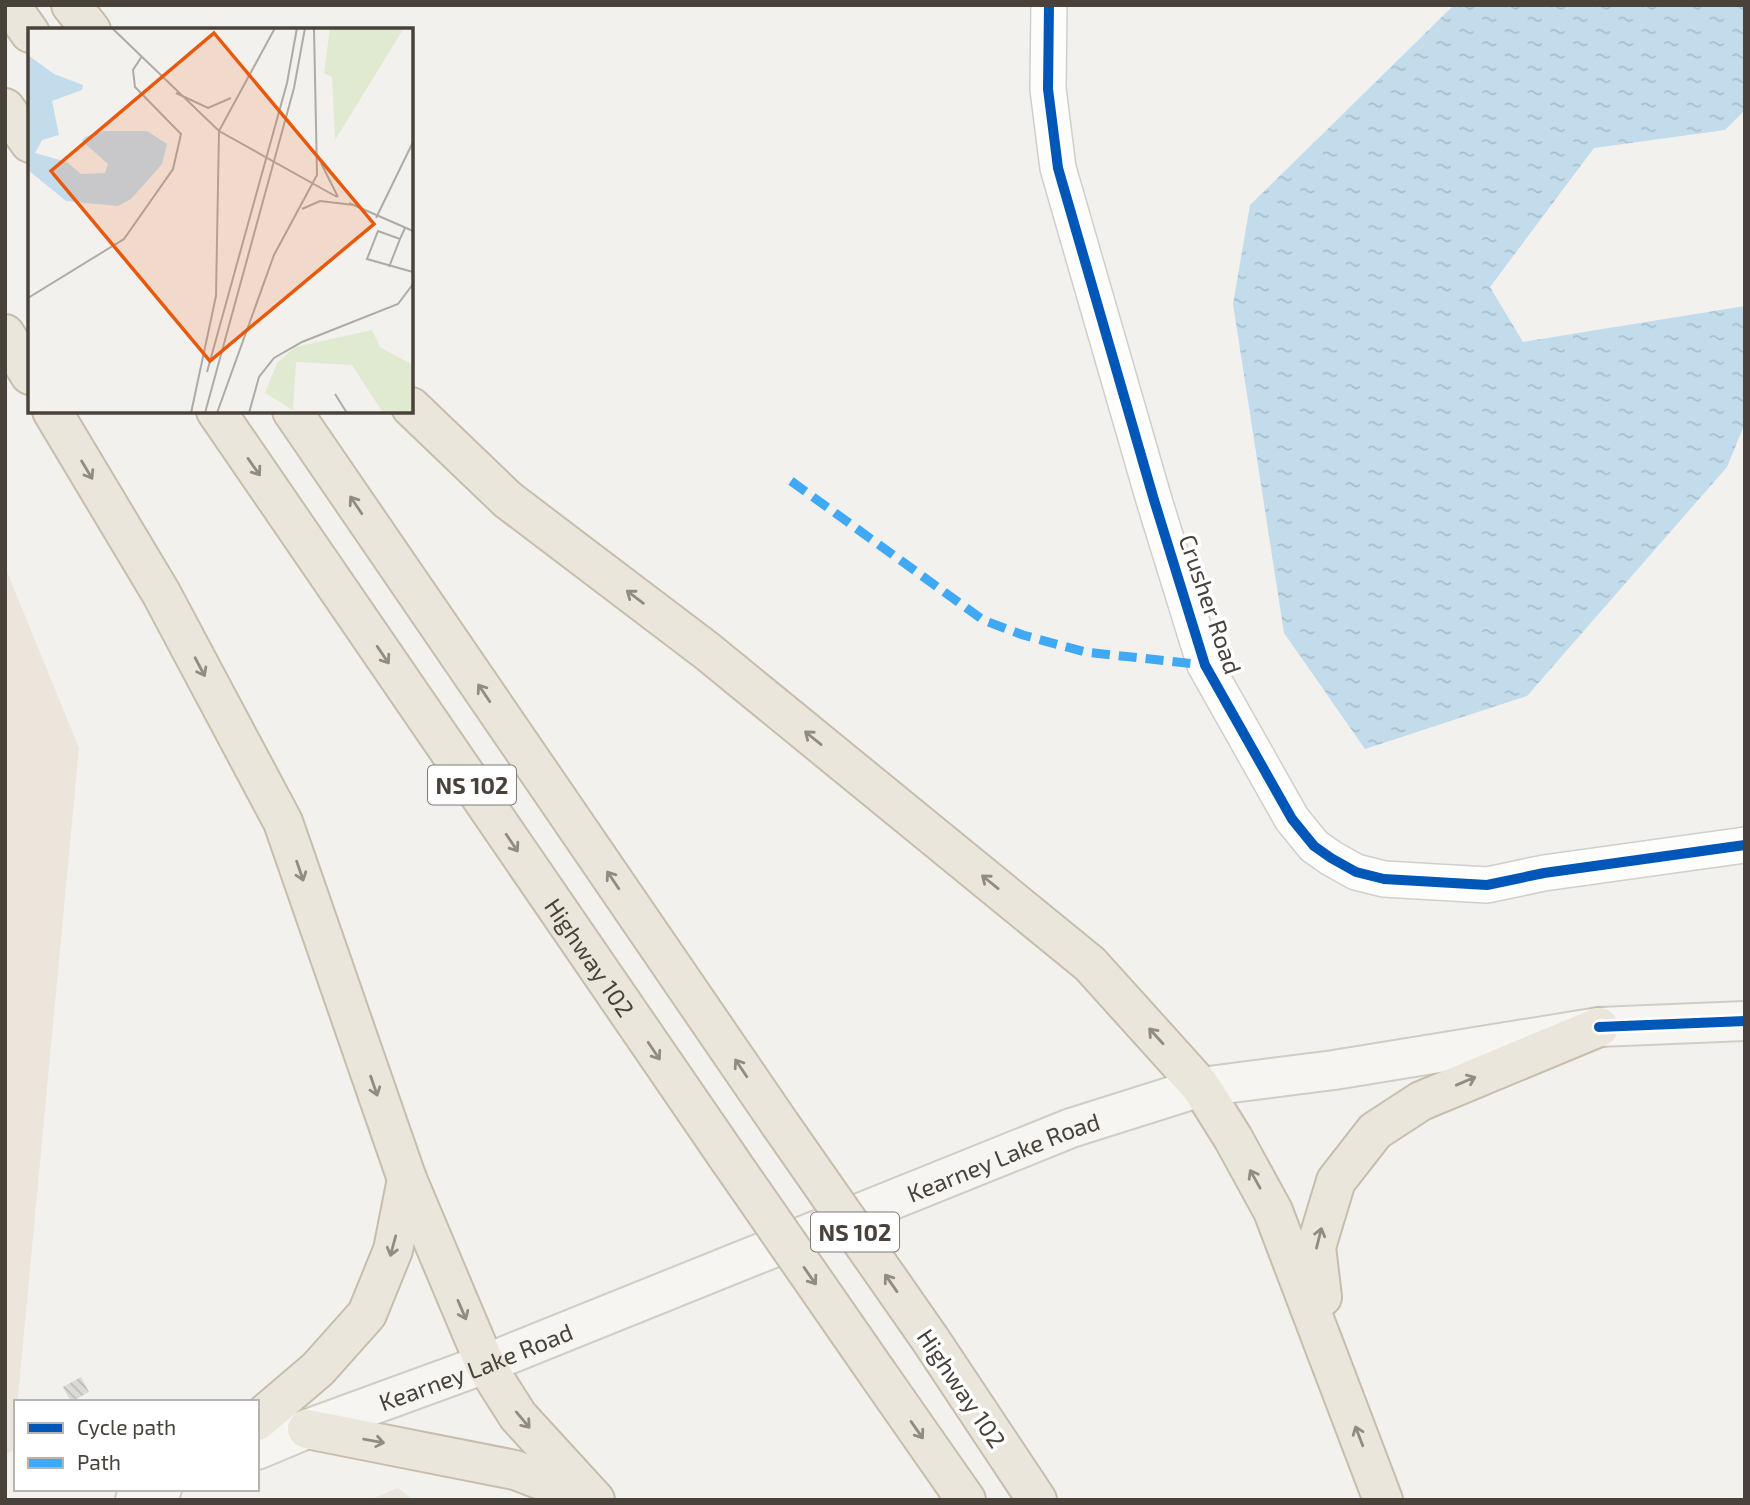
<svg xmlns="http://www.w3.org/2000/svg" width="1750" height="1505" viewBox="0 0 1750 1505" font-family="'Exo 2',sans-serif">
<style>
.commercial{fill:#ece5db}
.water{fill:url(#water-ripples)}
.building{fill:url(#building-back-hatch)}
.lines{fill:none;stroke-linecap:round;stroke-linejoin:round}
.street-casing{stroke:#d0cfcb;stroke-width:38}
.secondary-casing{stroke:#d0cdc5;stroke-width:42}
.highway-casing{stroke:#c7bdac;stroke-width:42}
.street{stroke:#fdfdfc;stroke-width:35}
.secondary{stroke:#f6f5f1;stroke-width:38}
.highway{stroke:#ebe6dc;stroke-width:38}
.highway-bridge-casing{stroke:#c7bdac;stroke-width:42;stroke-linecap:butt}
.highway-bridge{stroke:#ebe6dc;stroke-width:38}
.quiet{stroke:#3fa9f5;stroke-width:9;stroke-dasharray:18 9;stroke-linecap:butt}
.cycleway-casing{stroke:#fff;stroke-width:15}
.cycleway{stroke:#0057b8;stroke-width:10}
.oneway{stroke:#918c83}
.labels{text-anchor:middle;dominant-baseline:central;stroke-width:7;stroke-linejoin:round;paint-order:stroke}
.shield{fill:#fff;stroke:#7f7b75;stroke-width:2}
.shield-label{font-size:23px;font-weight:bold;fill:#48423a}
.street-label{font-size:24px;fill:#48423a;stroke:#fff}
.inset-road{fill:none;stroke:#aeaba6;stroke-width:2}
.view{fill:#e8590c;fill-opacity:0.15;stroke:#e8590c;stroke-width:3.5}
.inset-edge{fill:none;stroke:#48423a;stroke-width:3.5}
</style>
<defs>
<pattern id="water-ripples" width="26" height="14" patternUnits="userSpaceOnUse" patternTransform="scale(1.75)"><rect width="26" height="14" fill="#c2dcec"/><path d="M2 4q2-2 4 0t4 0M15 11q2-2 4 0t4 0" fill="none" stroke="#a8becb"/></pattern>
<pattern id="building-back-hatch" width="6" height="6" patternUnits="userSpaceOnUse" patternTransform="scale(1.75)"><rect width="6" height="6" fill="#dcdad6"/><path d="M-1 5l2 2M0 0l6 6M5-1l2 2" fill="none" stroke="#bebcb8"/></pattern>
</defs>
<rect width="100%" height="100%" fill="#f2f1ee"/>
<g class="commercial">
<path d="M5 567 79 748 13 1450 5 1455Z"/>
<path d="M398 1488 413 1500H369Z"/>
</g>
<path class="water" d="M1454 5H1745V110L1725 130 1594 148 1490 287 1523 342 1745 306V423L1727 467 1527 696 1365 749 1284 633 1233 304 1250 205Z"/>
<path class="building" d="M81 1377 89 1392 71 1402 63 1387Z"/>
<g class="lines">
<defs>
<path id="street" d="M1049 5 1048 89 1058 168 1154 500 1205 665 1292 819 1314 846 1331 858 1356 872 1384 879 1487 885 1544 873 1745 845"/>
<g id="secondary">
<path id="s1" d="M257 1450 307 1429 485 1364 1071 1128 1201 1087 1334 1070 1599 1027 1745 1021"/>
<path d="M135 1500 162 1489"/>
</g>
<g id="highway">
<path d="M10 5 30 33"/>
<path d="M71 5 91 30"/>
<path d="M5 108 30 143"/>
<path d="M5 334 30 375"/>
<path d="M411 407 508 500 707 651 1090 964 1201 1087 1233 1138 1273 1211 1383 1500"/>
<path d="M52 411 161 593 283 822 407 1179 485 1364 518 1416 595 1500"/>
<path id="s2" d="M216 411 729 1159"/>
<path d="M292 411 780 1124"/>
<path d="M1322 1297 1316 1247 1336 1181 1375 1131 1421 1101 1599 1027"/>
<path d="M930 1339 1037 1500"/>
<path d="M878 1374 966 1500"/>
<path d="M257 1421 318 1369 367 1314 393 1250 407 1179"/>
<path d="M307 1429 515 1470 586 1497"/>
</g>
</defs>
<use href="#street" class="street-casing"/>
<use href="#secondary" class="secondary-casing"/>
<use href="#highway" class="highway-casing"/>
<use href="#street" class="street"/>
<use href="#secondary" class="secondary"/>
<use href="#highway" class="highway"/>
<defs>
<g id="highway-bridge">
<path d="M780 1124 930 1339"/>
<path d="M729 1159 878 1374"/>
</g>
</defs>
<use href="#highway-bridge" class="highway-bridge-casing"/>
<use href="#highway-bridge" class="highway-bridge"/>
<path class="quiet" d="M791 481 983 620 1023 635 1085 652 1205 665"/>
<defs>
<g id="cycleway">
<path d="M1049 5 1048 89 1058 168 1154 500 1205 665 1292 819 1314 846 1331 858 1356 872 1384 879 1487 885 1544 873 1745 845"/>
<path d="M1599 1027 1745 1021"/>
</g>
</defs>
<use href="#cycleway" class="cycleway-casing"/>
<use href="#cycleway" class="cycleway"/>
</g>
<defs><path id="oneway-shaft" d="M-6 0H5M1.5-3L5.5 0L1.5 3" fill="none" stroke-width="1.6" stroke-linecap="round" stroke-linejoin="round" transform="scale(1.75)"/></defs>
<g class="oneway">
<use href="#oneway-shaft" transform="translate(254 467) rotate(55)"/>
<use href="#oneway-shaft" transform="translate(87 470) rotate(59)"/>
<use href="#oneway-shaft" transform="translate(356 505) rotate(-124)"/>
<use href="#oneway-shaft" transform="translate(635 597) rotate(-143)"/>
<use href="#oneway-shaft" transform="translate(383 655) rotate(56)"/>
<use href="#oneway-shaft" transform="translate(200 667) rotate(62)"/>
<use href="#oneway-shaft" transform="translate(484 693) rotate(-124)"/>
<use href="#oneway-shaft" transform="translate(813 738) rotate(-141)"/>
<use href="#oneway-shaft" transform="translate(512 843) rotate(56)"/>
<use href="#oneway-shaft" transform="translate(300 871) rotate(71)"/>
<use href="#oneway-shaft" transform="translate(613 880) rotate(-124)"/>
<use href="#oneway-shaft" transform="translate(990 882) rotate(-141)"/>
<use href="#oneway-shaft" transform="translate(1156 1036) rotate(-132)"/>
<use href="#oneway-shaft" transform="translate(654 1051) rotate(56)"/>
<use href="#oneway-shaft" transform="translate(741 1068) rotate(-124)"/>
<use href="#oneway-shaft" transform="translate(1466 1081) rotate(-23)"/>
<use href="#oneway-shaft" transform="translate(374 1086) rotate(71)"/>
<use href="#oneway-shaft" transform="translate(1255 1179) rotate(-119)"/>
<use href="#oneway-shaft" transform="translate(1319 1238) rotate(-76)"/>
<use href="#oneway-shaft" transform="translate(393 1246) rotate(105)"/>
<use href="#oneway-shaft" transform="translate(810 1276) rotate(55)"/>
<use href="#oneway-shaft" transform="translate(891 1283) rotate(-125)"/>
<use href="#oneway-shaft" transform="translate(462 1310) rotate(67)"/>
<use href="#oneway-shaft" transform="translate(523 1420) rotate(50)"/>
<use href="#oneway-shaft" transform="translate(917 1430) rotate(55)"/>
<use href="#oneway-shaft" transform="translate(1359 1436) rotate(-111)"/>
<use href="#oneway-shaft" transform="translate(374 1441) rotate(10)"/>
</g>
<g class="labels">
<g class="shield">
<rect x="428" y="765.5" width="88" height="39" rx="5"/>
<rect x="811" y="1212.5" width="88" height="39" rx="5"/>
</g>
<g class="shield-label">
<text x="472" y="785">NS 102</text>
<text x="855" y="1232">NS 102</text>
</g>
<g class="street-label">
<text transform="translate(1211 604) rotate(71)">Crusher Road</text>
<text stroke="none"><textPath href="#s2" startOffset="662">Highway 102</textPath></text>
<text stroke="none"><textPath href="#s1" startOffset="802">Kearney Lake Road</textPath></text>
<text stroke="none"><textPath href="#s1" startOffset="234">Kearney Lake Road</textPath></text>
<text transform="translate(962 1388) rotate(56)">Highway 102</text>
</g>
</g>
<g transform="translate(28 28)">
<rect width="385" height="385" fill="#f2f1ee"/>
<path d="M344 302 352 319 385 337V385H355L324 337 268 334 265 382 237 365 249 335 267 319Z" fill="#e0ead0"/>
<path d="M302 0H376L307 112 304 49 296 45Z" fill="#e0ead0"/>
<path d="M0 27 26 46 55 57 54 62 24 73 31 107 14 112 7 125 39 134 53 146 77 145 80 136 54 113 57 109 75 103H119L139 116 134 136 103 171 90 178 38 173 0 142Z" fill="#c2dcec"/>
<path class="inset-road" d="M84 0 191 103 309 169M148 65 180 80 203 70M293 135 310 169M321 175 385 203M274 181 292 173 326 177M348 190 385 114M377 200 372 211 350 203 339 231 385 244M361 239 372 211M0 270 96 211 145 141 153 106 107 59 105 42 114 28M179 344 259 55 269 0M307 366 319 385M163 385 188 268 191 103 247 0M177 385 266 60 277 0M189 385 246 227 289 147 286 0M221 385 231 349 246 330 274 314 370 276 385 256"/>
<path class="view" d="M186 5 346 196 182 333 23 143Z"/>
<rect width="385" height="385" class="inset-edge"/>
</g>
<rect width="1750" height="1505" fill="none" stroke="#48423a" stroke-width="14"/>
<rect x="14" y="1400" width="245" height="91" fill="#ffffff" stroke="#b6b3b0" stroke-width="2"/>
<rect x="28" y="1423" width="35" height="10" fill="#0057b8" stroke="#b6b3b0" stroke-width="2"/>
<text x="77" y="1435" font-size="21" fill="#48423a">Cycle path</text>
<rect x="28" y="1458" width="35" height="10" fill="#3fa9f5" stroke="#b6b3b0" stroke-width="2"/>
<text x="77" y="1470" font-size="21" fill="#48423a">Path</text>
</svg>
